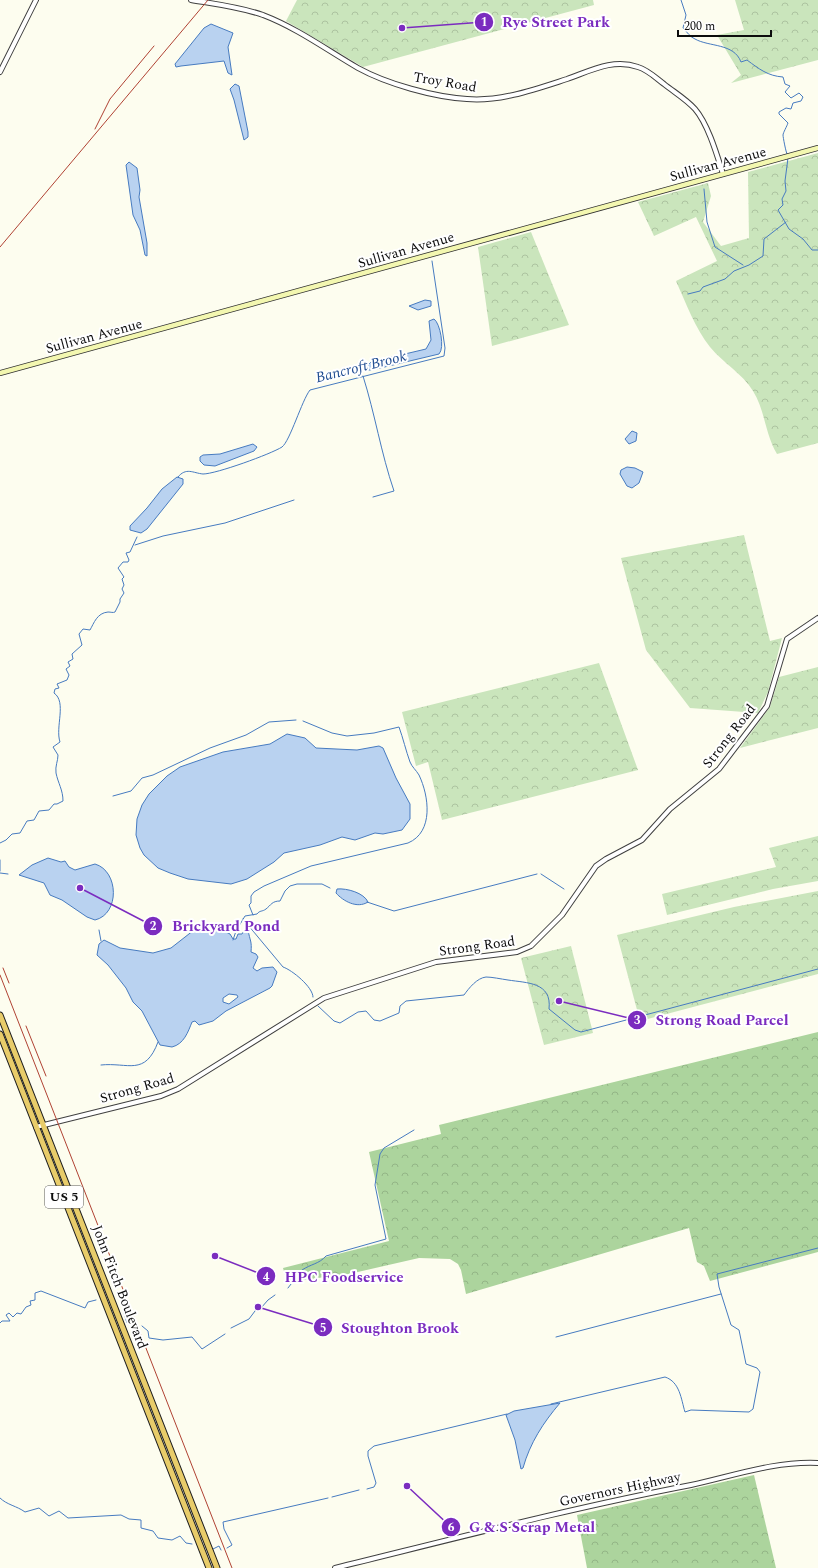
<svg xmlns="http://www.w3.org/2000/svg" width="818" height="1568" viewBox="0 0 818 1568" font-family="Spectral,serif">
<style>
.forest{fill:url(#forest-crowns)}
.park{fill:url(#park-crowns)}
.water{fill:#b9d2f0;stroke:#477bc0;fill-rule:evenodd}
.lines{fill:none;stroke-linecap:round;stroke-linejoin:round}
.stream{stroke:#477bc0;stroke-width:1}
.tertiary-casing{stroke:#404040;stroke-width:6}
.secondary-casing{stroke:#2f2f2f;stroke-width:6}
.trunk-casing{stroke:#1e1e1e;stroke-width:7}
.tertiary{stroke:#fff;stroke-width:4}
.secondary{stroke:#f3f7b0;stroke-width:4.5}
.trunk{stroke:#e8cc6a;stroke-width:5}
.rail{stroke:#b04233;stroke-width:1}
.labels{text-anchor:middle;dominant-baseline:central;stroke-width:4;stroke-linejoin:round;paint-order:stroke}
.shield{fill:#fff;stroke:#565656;stroke-width:1}
.shield-label{font-size:13px;font-weight:bold;fill:#0d0d0d}
.street-label{font-size:14px;fill:#0d0d0d;stroke:#fff}
.water-label{font-size:15px;font-style:italic;fill:#234f93;stroke:#fff}
.leader{fill:none;stroke:#7b2cbf;stroke-width:1.5}
.callout-dot{fill:#7b2cbf;stroke:#fff;stroke-width:1.5}
.mark-label{font-size:12px;text-anchor:middle;font-weight:bold;fill:#fff}
.callout-label{font-size:15px;text-anchor:middle;font-weight:bold;fill:#7b2cbf;stroke:#fff;stroke-width:4;stroke-linejoin:round;paint-order:stroke}
</style>
<defs>
<pattern id="forest-crowns" width="20" height="18" patternUnits="userSpaceOnUse"><rect width="20" height="18" fill="#acd49d"/><path d="M2 6a3 3 0 1 1 6 0M12 15a3 3 0 1 1 6 0" fill="none" stroke="#93b586"/></pattern>
<pattern id="park-crowns" width="20" height="18" patternUnits="userSpaceOnUse"><rect width="20" height="18" fill="#cae5bc"/><path d="M2 6a3 3 0 1 1 6 0M12 15a3 3 0 1 1 6 0" fill="none" stroke="#acc3a0"/></pattern>
</defs>
<rect width="100%" height="100%" fill="#fdfdef"/>
<g class="forest">
<path d="M818 1032V1252L710 1281 704 1266 697 1262 689 1228 466 1294 461 1270 458 1264 450 1259 419 1258 349 1274 287 1282 283 1268 389 1241 369 1152 441 1134 439 1125Z"/>
<path d="M754 1475 776 1568H587L577 1515Z"/>
</g>
<g class="park">
<path d="M297 0H593L594 5 363 67 286 21Z"/>
<path d="M735 0H818V60L731 83 741 75 717 35 744 30Z"/>
<path d="M818 153V443L777 454C765 434 765 410 753 391 742 373 723 363 710 347 696 330 685 301 676 281L717 261 696 217 654 236 638 202 708 183 711 196 703 222 721 246 749 238 748 172Z"/>
<path d="M531 232 569 325 492 346 478 247Z"/>
<path d="M744 535 770 641 782 638 768 692 758 713 690 708 646 650 621 558Z"/>
<path d="M599 663 638 770 442 820 428 762 416 766 402 712Z"/>
<path d="M818 667V728L740 748 770 707 779 677Z"/>
<path d="M818 836V881L773 889 667 915 662 894 776 867 769 848Z"/>
<path d="M818 891V974L640 1021 617 935 734 907Z"/>
<path d="M571 946 593 1033 544 1045 521 958Z"/>
</g>
<g class="water">
<path d="M211 24 233 33 228 47 232 75 228 73 224 61 181 66 176 67 175 64 204 28Z"/>
<path d="M235 84 239 86 248 132V137L244 140 234 100 230 89Z"/>
<path d="M129 162 137 168 140 190 139 197 147 243V256L145 255 140 230 133 215 126 165Z"/>
<path d="M425 300 431 301V306L418 310 409 306Z"/>
<path d="M434 319C440 323 445 348 439 354L372 370H368L367 366 371 362 426 349 431 340 429 321Z"/>
<path d="M632 431 637 433 636 441 629 444 625 439Z"/>
<path d="M253 444 257 447 254 451 215 466 204 465 200 461V457L203 455 220 454Z"/>
<path d="M627 467 635 468 643 472 639 483 632 488 627 486 620 474 621 470Z"/>
<path d="M177 477 183 479V484L147 529 141 533 130 530V526L147 508 162 489Z"/>
<path d="M287 734 305 738 316 748 357 750 379 746 383 748 396 778 410 804V819L402 830 383 834 375 833 355 840 342 837 320 845 284 853 274 862 247 879 231 884 188 879 170 873 158 868 144 855 140 848 136 835 137 819 142 805 149 794 167 776 180 767 223 752 270 744Z"/>
<path d="M48 858 61 862 65 861 69 867 75 870 95 864C119 871 120 914 95 920L87 917 62 900 50 895 44 883 19 875 32 865Z"/>
<path d="M337 889C347 888 364 893 368 902 357 909 343 901 336 893Z"/>
<path d="M245 929 248 930C250 941 252 941 251 952L256 954 258 957 253 968 257 971 262 968 273 967 277 972 272 986 270 988 226 1011 213 1021 199 1025 195 1021 192 1022C188 1032 184 1044 172 1047L160 1045 142 1011 133 1002 126 988 108 965 97 955 99 944 104 940 120 948 153 953 171 948 194 930H222L230 934 233 939H236L238 934H242ZM229 994 237 995 238 997 229 1004 223 1002V998Z"/>
<path d="M560 1403C543 1423 530 1443 523 1468L521 1469 515 1440 506 1415 514 1411Z"/>
</g>
<g class="lines">
<g class="stream">
<path d="M681 0 686 15 683 28C687 32 690 37 695 39 709 47 734 43 741 62L747 60C759 69 768 76 783 77L785 84 790 86 785 92 791 98 799 93 803 97 801 101 793 103 791 109 786 108 779 112V114L788 123C787 126 783 133 783 135 783 137 786 153 787 154"/>
<path d="M788 158 785 181 786 191 782 199 783 205 778 210 789 229 803 239 812 250H818"/>
<path d="M704 189 707 222 715 247 743 265"/>
<path d="M688 294 700 291 703 287 725 279 734 271 749 265 763 256 764 239 786 222"/>
<path d="M363 376C375 414 381 453 394 491L373 497"/>
<path d="M178 477C186 467 193 473 203 474 216 474 271 454 282 447 290 441 302 400 310 390L444 356 445 348 432 261"/>
<path d="M135 545 163 536 225 523 294 500"/>
<path d="M113 796 131 791 142 778 153 775 210 748 246 735 269 722 296 720"/>
<path d="M0 843 6 840 12 834 20 833 27 821 34 820 39 811 49 810 54 804H57L63 801C63 790 58 783 56 773 55 766 58 761 58 755L53 747 60 742C55 727 67 702 54 693L55 689 59 688 57 684 67 680 69 675 66 669 70 666 68 662 73 659 72 654 82 645 79 634 83 629 90 630C94 623 97 613 108 612 111 612 113 613 115 612L120 602V599L124 593 122 589 124 585 122 579 124 577 118 568 123 562H128L129 560 126 553 130 552 137 537"/>
<path d="M0 860V871"/>
<path d="M0 873 8 874"/>
<path d="M541 874 564 889"/>
<path d="M367 902 394 911 537 874"/>
<path d="M253 915 249 905 251 903V896L254 892 264 886 311 866 408 843C434 832 429 796 419 775 416 770 412 767 410 762 406 751 403 738 399 727L374 733 347 736 332 733 303 721"/>
<path d="M243 919 283 967C292 970 313 987 313 997"/>
<path d="M99 930 101 941"/>
<path d="M233 940 236 931 245 916 257 914C260 910 262 912 266 909 271 905 272 901 280 901L285 891 290 886 297 884H322L330 888"/>
<path d="M318 1006 334 1021 340 1023 358 1012 366 1011 374 1020 380 1021 399 1013 400 1006 406 1001 464 995C469 988 477 978 486 977 492 977 501 979 508 980 527 983 552 982 549 1009L575 1030 581 1032 818 969"/>
<path d="M101 1065C128 1062 145 1077 158 1042"/>
<path d="M288 1288C293 1282 297 1275 302 1270 311 1264 319 1264 326 1256L386 1239 375 1185 380 1154 384 1148 414 1130"/>
<path d="M123 1310 127 1323 131 1325"/>
<path d="M0 1323 2 1321H10L6 1315 9 1313 13 1317 17 1313 21 1314 26 1307 31 1305 30 1301 35 1300V1293L41 1291 85 1308 88 1302 96 1300"/>
<path d="M142 1326 148 1331 149 1338 163 1340 192 1337 202 1349 225 1334"/>
<path d="M231 1328 249 1319 258 1307 261 1308 268 1300 275 1295"/>
<path d="M556 1337 721 1294"/>
<path d="M551 1404 665 1377C680 1382 681 1399 685 1412L691 1410 749 1412 753 1409 760 1372 757 1368 746 1364 739 1330 731 1325 719 1287 717 1274 818 1248"/>
<path d="M367 1489 374 1487 376 1483 368 1456V1451L374 1446 507 1414"/>
<path d="M332 1497 359 1490"/>
<path d="M0 1498C7 1505 17 1506 25 1512L39 1508 49 1516 59 1511 68 1518 121 1515 129 1519 141 1520V1528L153 1531 158 1538 172 1540 180 1536 186 1543 192 1544"/>
<path d="M227 1548 232 1545 224 1529 223 1522 328 1498"/>
<path d="M213 1549 219 1546 221 1550"/>
</g>
<defs>
<g id="tertiary">
<path d="M191 0C215 4 240 7 263 15 297 28 327 50 358 68 387 84 434 97 467 99 500 102 536 89 567 79 590 71 613 58 638 67 648 70 656 78 664 84 674 92 686 99 695 109 708 124 717 155 723 174"/>
<path d="M0 72 36 0"/>
<path d="M36 1127 161 1096 178 1089 324 998 436 962 517 952 531 946 562 915 596 866 606 859 642 840 670 809 719 769 767 706 787 639 818 618"/>
<path d="M335 1568C453 1539 571 1508 691 1485 733 1476 774 1461 818 1463"/>
</g>
<path id="secondary" d="M0 373 818 148"/>
<g id="trunk">
<path d="M0 1015 217 1568"/>
<path d="M0 1034 209 1568"/>
</g>
</defs>
<use href="#tertiary" class="tertiary-casing"/>
<use href="#secondary" class="secondary-casing"/>
<use href="#trunk" class="trunk-casing"/>
<use href="#tertiary" class="tertiary"/>
<use href="#secondary" class="secondary"/>
<use href="#trunk" class="trunk"/>
<g class="rail">
<path d="M95 129 110 99 154 46"/>
<path d="M0 247 208 0"/>
<path d="M3 968 9 983"/>
<path d="M0 975 232 1568"/>
<path d="M26 1026 46 1076"/>
</g>
</g>
<g class="labels">
<rect class="shield" x="45" y="1186" width="38" height="22" rx="3"/>
<g class="shield-label">
<text x="64" y="1197">US 5</text>
</g>
<g class="street-label">
<text transform="translate(445 82) rotate(10)">Troy Road</text>
<text transform="translate(718 164) rotate(-15)">Sullivan Avenue</text>
<text transform="translate(406 250) rotate(-16)">Sullivan Avenue</text>
<text transform="translate(94 336) rotate(-15)">Sullivan Avenue</text>
<text transform="translate(729 736) rotate(-52)">Strong Road</text>
<text transform="translate(477 946) rotate(-8)">Strong Road</text>
<text transform="translate(137 1088) rotate(-16)">Strong Road</text>
<text transform="translate(120 1287) rotate(69)">John Fitch Boulevard</text>
<text transform="translate(620 1489) rotate(-12)">Governors Highway</text>
</g>
<g class="water-label">
<text transform="translate(361 367) rotate(-14)">Bancroft Brook</text>
</g>
</g>
<path class="leader" d="M402 28L484 22M80 888L153 926M559 1001L637 1020M215 1256L266 1276M258 1307L323 1327M407 1486L451 1527"/>
<g class="callout-dot">
<circle cx="402" cy="28" r="4"/>
<circle cx="80" cy="888" r="4"/>
<circle cx="559" cy="1001" r="4"/>
<circle cx="215" cy="1256" r="4"/>
<circle cx="258" cy="1307" r="4"/>
<circle cx="407" cy="1486" r="4"/>
<circle cx="484" cy="22" r="10"/>
<circle cx="153" cy="926" r="10"/>
<circle cx="637" cy="1020" r="10"/>
<circle cx="266" cy="1276" r="10"/>
<circle cx="323" cy="1327" r="10"/>
<circle cx="451" cy="1527" r="10"/>
</g>
<g class="mark-label">
<text x="484" y="26">1</text>
<text x="153" y="930">2</text>
<text x="637" y="1024">3</text>
<text x="266" y="1281">4</text>
<text x="323" y="1332">5</text>
<text x="451" y="1531">6</text>
</g>
<g class="callout-label">
<text x="556" y="27">Rye Street Park</text>
<text x="226" y="931">Brickyard Pond</text>
<text x="722" y="1025">Strong Road Parcel</text>
<text x="344" y="1282">HPC Foodservice</text>
<text x="400" y="1333">Stoughton Brook</text>
<text x="532" y="1532">G &amp; S Scrap Metal</text>
</g>
<path d="M678 30v6h93v-6" fill="none" stroke="#0d0d0d" stroke-width="2"/>
<text x="684" y="30" font-size="12" fill="#0d0d0d" stroke="#ffffff" stroke-width="3" paint-order="stroke">200 m</text>
</svg>
